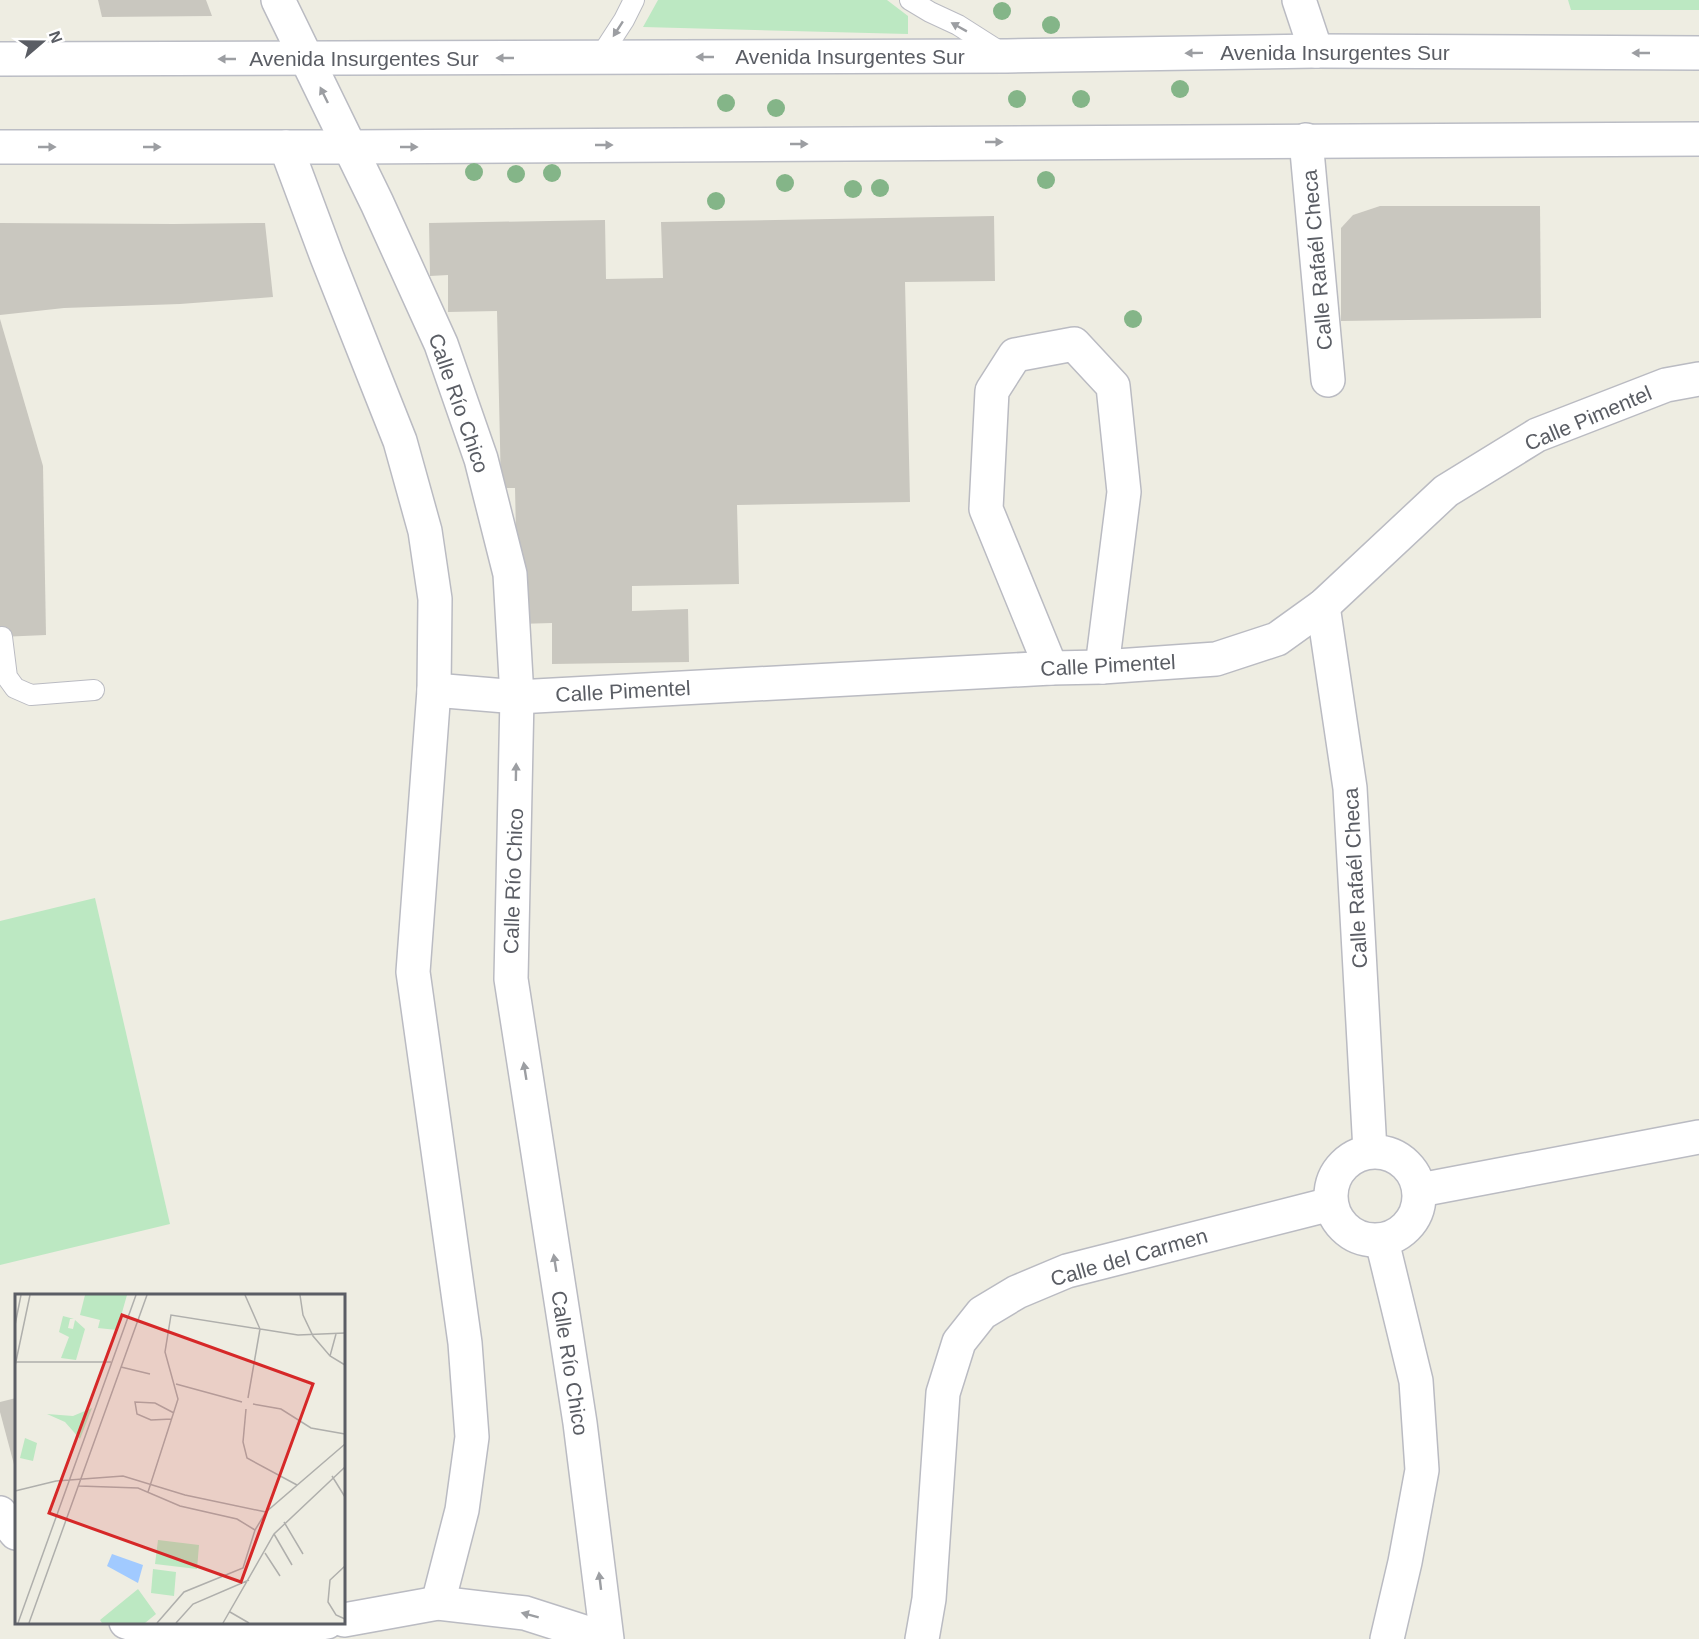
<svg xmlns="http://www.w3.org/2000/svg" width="1699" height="1639" viewBox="0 0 1699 1639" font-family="Arial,sans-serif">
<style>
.green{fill:#bce8c2}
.building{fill:#c9c7bf}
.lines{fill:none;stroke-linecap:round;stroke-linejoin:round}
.service-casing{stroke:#babbc2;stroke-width:22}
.minor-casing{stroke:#babbc2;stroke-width:36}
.secondary-casing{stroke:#bbbdc5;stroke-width:36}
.service{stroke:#fff;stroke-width:20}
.minor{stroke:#fff;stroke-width:33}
.secondary{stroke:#fff;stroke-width:33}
.tree{fill:#84b588}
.oneway{fill:#9c9ea2}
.labels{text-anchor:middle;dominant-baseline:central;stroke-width:5;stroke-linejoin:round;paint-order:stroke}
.street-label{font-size:21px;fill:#5a5d64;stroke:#fff}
.inset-road{fill:none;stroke:#afafac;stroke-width:1.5}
.view{fill:#d62828;fill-opacity:0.15;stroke:#d62828;stroke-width:3}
.inset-edge{fill:none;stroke:#5a5d64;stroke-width:3}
</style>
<rect width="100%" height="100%" fill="#eeede2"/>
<g class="green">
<path d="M658 0H887L908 16V34L643 27Z"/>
<path d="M1568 0H1699V10H1571Z"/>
<path d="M95 898 170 1224 0 1265V921Z"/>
</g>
<g class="building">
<path d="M98 0H206L212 16 102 17Z"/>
<path d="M1380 206H1540L1541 318 1341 321V228L1353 215Z"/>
<path d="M994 216 995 281 905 282 910 502 737 505 739 584 632 586V611L688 609 689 662 552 664V623L518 624 515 488H501L497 311 448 312V275L430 276 429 223 605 220 606 279 663 278 661 222Z"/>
<path d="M0 223 174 224 265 223 273 297 180 304 64 308 0 315Z"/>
<path d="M0 319 43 466 46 635 0 637Z"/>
<path d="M16 1398V1472L0 1412V1402Z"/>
</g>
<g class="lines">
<defs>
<g id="service">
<path d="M910 0 930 12 958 25 1002 53"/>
<path d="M600 57 624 20 634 0"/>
<path d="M2 637 7 677 15 688 31 695 94 690"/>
</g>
<g id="minor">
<path d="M278 0 377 203 441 344 481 459 510 574 517 697 511 979 580 1423 607 1639"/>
<path d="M1299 0 1316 51"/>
<path d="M1306 140 1328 380"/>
<path d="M286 147 327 257 400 441 425 531 435 599 434 690 413 972 465 1343 472 1437 462 1510 438 1603"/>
<path d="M1323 606 1350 788 1370 1151"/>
<path d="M1051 668 986 509 992 391 1015 355 1074 344 1113 386 1124 492 1102 667"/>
<path d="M434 690 517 697 1051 668 1102 667 1216 659 1277 639 1323 606 1446 491 1537 435 1666 385 1699 379"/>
<circle cx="1375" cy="1196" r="44"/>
<path d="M1420 1190 1699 1137"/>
<path d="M1382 1241 1416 1381 1422 1470 1405 1562 1387 1639"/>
<path d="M0 1513 16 1533"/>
<path d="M344 1620 438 1603 525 1613 606 1639"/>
<path d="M126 1622 175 1637 248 1635 327 1622"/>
<path d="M922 1639 929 1599 943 1393 959 1342 982 1313 1017 1292 1067 1271 1331 1204"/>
</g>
<g id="secondary">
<path d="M0 59 1007 56 1316 51 1699 53"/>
<path d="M0 147H350L1699 139"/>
</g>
</defs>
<use href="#service" class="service-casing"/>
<use href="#minor" class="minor-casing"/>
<use href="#secondary" class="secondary-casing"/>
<use href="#service" class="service"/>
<use href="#minor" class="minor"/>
<use href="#secondary" class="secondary"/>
</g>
<g class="tree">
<circle cx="1002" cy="11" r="9"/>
<circle cx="1051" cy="25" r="9"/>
<circle cx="1180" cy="89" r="9"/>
<circle cx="1017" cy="99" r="9"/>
<circle cx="1081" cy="99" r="9"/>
<circle cx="726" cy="103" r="9"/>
<circle cx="776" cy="108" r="9"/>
<circle cx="474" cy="172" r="9"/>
<circle cx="552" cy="173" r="9"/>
<circle cx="516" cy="174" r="9"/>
<circle cx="1046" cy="180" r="9"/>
<circle cx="785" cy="183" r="9"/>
<circle cx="880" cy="188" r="9"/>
<circle cx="853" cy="189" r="9"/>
<circle cx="716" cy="201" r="9"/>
<circle cx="1133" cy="319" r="9"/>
</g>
<defs><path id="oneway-solid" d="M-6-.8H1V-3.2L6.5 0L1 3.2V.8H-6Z" transform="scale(1.5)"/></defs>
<g class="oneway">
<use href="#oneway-solid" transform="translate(959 27) rotate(-151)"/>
<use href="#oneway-solid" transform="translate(618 29) rotate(123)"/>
<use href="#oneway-solid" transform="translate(1194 53) rotate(179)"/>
<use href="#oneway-solid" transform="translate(1641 53) rotate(-180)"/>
<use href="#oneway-solid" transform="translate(705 57) rotate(180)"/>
<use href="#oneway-solid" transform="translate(505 58) rotate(180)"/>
<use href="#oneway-solid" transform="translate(227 59) rotate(180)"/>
<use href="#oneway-solid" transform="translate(324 95) rotate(-116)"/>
<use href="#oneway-solid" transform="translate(994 142)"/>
<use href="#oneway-solid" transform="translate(799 144)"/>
<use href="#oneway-solid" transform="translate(604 145)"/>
<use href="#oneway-solid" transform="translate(47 147)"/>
<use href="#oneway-solid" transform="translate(152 147)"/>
<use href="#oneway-solid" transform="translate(409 147)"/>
<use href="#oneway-solid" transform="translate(516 772) rotate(-89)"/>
<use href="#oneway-solid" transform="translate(525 1071) rotate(-99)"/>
<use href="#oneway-solid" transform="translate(555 1263) rotate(-99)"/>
<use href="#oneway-solid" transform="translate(600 1581) rotate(-97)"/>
<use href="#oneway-solid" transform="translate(530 1615) rotate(-165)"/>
</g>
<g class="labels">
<g class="street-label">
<text x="1335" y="52">Avenida Insurgentes Sur</text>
<text x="850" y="56">Avenida Insurgentes Sur</text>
<text x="364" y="58">Avenida Insurgentes Sur</text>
<text transform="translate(1317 260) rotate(-95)">Calle Rafaél Checa</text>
<text transform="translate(459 403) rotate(71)">Calle Río Chico</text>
<text transform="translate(1588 418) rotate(-23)">Calle Pimentel</text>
<text transform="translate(1108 665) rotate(-3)">Calle Pimentel</text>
<text transform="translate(623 691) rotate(-3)">Calle Pimentel</text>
<text transform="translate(1355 878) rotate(-93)">Calle Rafaél Checa</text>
<text transform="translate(513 881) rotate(-88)">Calle Río Chico</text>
<text transform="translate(1129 1257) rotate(-16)">Calle del Carmen</text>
<text transform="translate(570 1363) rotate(81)">Calle Río Chico</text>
</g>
</g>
<g transform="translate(15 1294)">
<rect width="330" height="330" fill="#eeede2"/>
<path d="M70 1H112L102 36 83 34 85 26 65 21ZM48 22 59 25H55L53 34 58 35 60 26 70 35 61 66 46 64 54 43 44 38ZM77 114 65 145 50 128 32 120 58 122ZM10 144 22 149 18 167 5 164ZM143 246 184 251 182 275 140 270ZM138 275 161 278 159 302 136 299ZM123 295 141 320 130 329H87L85 326Z" fill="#bce8c2"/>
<path d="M97 260 128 271 123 289 92 272Z" fill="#a1caff"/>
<path class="inset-road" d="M230 1 245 35 233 104M285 1 288 21 298 42 315 62 330 71M0 31 6 1M315 62 321 40M1 68H96M0 72 15 1M106 73 135 80M161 90 227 108M238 110 266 115 296 134 330 140M231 115 228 148 232 164 282 191M157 125 136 126 122 120 120 108 140 109 159 119M317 182 330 203M64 192 123 194 165 212 222 225 240 236M0 197 41 187 108 182 170 201 251 218M133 198 163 105 150 58 156 21 283 41 330 39M269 228 288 260M259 240 277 271M250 259 265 282M330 272 315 286 313 308 321 321 330 325M215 318 234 329M3 329 121 1M14 329 132 1M142 329 169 298 228 274 240 236 251 218 330 150M161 329 178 310 234 286M208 329 259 240 330 173"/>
<path class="view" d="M107 21 298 90 226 288 34 219Z"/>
<rect width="330" height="330" class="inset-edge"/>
</g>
<g transform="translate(42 42) rotate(70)" stroke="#ffffff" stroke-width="4.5" paint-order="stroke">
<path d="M0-4.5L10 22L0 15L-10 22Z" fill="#5a5d64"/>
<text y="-9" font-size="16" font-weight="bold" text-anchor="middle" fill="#5a5d64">N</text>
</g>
</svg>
